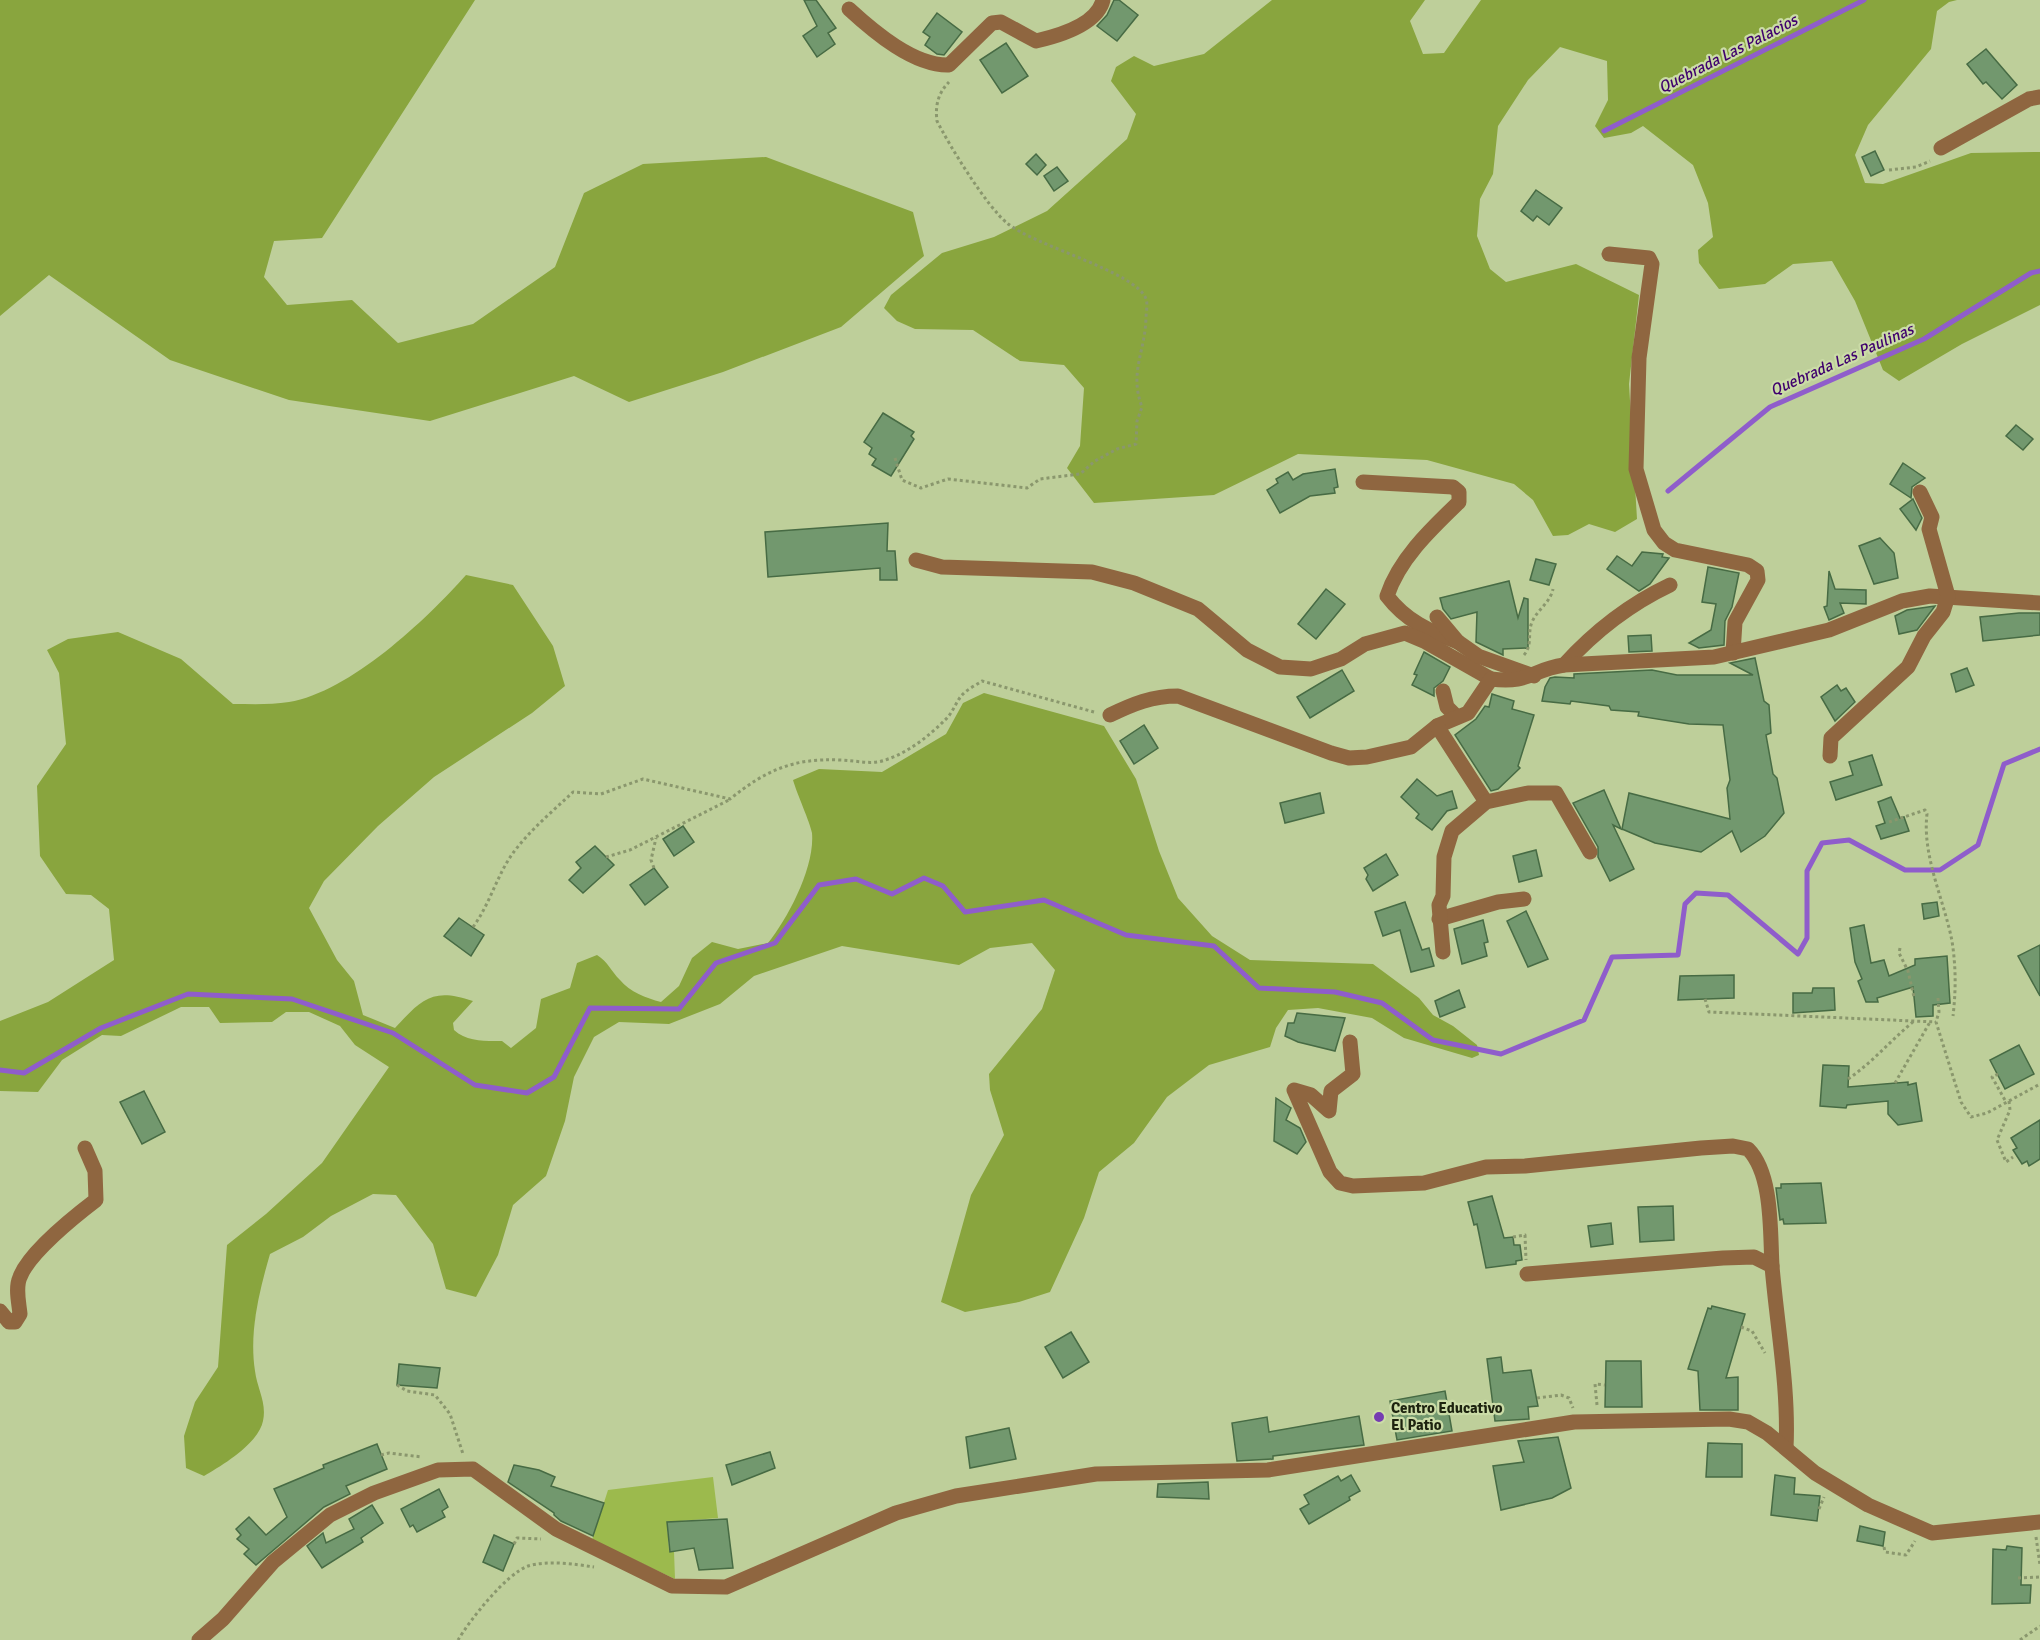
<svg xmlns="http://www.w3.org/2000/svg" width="2040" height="1640" viewBox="0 0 2040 1640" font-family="Signika,sans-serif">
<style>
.green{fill:#9cba4d}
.forest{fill:#89a53e}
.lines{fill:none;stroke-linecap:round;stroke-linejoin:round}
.stream{stroke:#8f5dcb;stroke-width:5}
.building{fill:#72986e;stroke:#476b44;stroke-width:1.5}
.path{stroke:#8a976d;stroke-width:3;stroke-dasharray:3 3;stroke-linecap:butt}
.minor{stroke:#8f6640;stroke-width:15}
.poi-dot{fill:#753bb1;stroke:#cbdca7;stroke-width:2}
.labels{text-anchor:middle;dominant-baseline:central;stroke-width:4.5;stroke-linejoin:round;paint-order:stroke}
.poi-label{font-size:15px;font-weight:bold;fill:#1d230f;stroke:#cbdca7;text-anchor:start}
.water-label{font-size:16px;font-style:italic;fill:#3f016d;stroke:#cbdca7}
</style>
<rect width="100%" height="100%" fill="#becf9a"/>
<path class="green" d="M713 1477 718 1518 667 1522 669 1551H674L675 1579 592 1540 608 1490Z"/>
<g class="forest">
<path d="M0 0H475L322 238 274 241 264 277 287 305 352 300 398 343 473 324 555 267 584 193 643 164 766 157 913 212 924 256 841 327 723 372 629 402 574 376 430 421 289 400 170 360 49 275 0 316Z"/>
<path d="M1272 0H1425L1410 21 1423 54 1444 53 1481 0H1957L1949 2 1937 11 1931 49 1868 125 1855 155 1865 183 1883 184 1971 153 2040 152V305L1962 344 1899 381 1883 370 1855 301 1832 261 1793 264 1765 284 1719 289 1699 263 1698 250 1713 237 1708 203 1693 165 1643 126 1631 133 1604 138 1595 126 1608 100 1607 61 1560 47 1528 80 1498 126 1493 174 1480 199 1477 236 1490 269 1506 282 1576 264 1639 295 1629 384 1637 519 1615 532 1589 524 1568 535 1553 536 1533 500 1514 484 1427 460 1298 454 1214 495 1094 503 1067 468 1080 446 1084 388 1064 365 1020 361 973 330 915 329 897 321 884 308 891 295 942 253 994 237 1047 211 1127 139 1136 114 1111 81 1116 67 1134 56 1154 66 1204 54Z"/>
<path d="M466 575 513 585 553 646 565 686 532 713 434 777 378 826 324 881 309 908 337 960 354 981 363 1015 395 1028C422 999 432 987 473 1001L453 1023 454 1030C467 1042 485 1041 502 1041L511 1048 536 1028 541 999 570 988 577 963 597 955C608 962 611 971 620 980 630 992 646 998 661 1002L679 986 692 958 712 942 738 949 768 943C788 918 815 867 812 833 810 822 797 794 793 780L819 769 882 772 946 734 963 703 984 693 1104 726 1136 779 1159 851 1178 898 1212 936 1250 960 1373 964 1419 998 1433 1015 1453 1026 1477 1045 1479 1055 1472 1058 1404 1038 1372 1018 1318 1008 1288 1010 1276 1028 1270 1047 1209 1065 1167 1097 1134 1143 1099 1172 1084 1218 1050 1292 1019 1302 965 1312 941 1302 971 1195 1004 1135 990 1090 989 1074 1042 1009 1055 970 1032 943 990 948 959 965 842 946 754 976 720 1004 669 1024 619 1022 594 1037 574 1077 565 1121 546 1176 513 1205 498 1255 476 1297 446 1289 433 1244 396 1195 373 1194 331 1216 303 1237 270 1254C259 1292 249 1332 255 1371 257 1388 267 1403 263 1421 258 1444 223 1465 204 1476L186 1468 184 1436 195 1402 218 1367 227 1245 266 1214 322 1163 389 1067 355 1045 340 1026 309 1012H286L272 1022 220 1023 209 1007H181L121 1036 102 1035 62 1060 38 1092 0 1091V1021L48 1002 114 960 109 909 91 895 66 894 40 856 37 786 66 744 59 673 47 650 68 639 118 632 181 659 233 704C251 704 271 705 289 702 350 692 426 620 466 575Z"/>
</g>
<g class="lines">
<g class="stream">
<path d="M1604 131 1864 0"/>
<path d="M1668 491 1770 407 1924 339 2031 273 2040 271"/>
<path d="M0 1070 24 1073 101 1028 188 994 292 999 393 1033 475 1085 527 1093 554 1077 590 1008 679 1009 716 963 775 943 819 885 856 879 892 894 924 878 943 886 965 912 1044 900 1126 935 1214 946 1259 988 1335 992 1382 1003 1433 1040 1501 1054 1584 1020 1612 957 1678 955 1685 904 1696 893 1728 895 1798 954 1807 938V871L1822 843 1849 840 1905 870H1940L1978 845 2004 764 2040 749"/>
</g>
</g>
<g class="building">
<path d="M804 0H816L836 28 828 33 835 44 817 57 803 36 817 26Z"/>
<path d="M1114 0H1119L1138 15 1117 41 1097 26 1107 15Z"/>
<path d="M937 13 962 32 944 55 937 54 925 45 930 37 923 32Z"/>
<path d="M1006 43 1028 76 1002 93 980 60Z"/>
<path d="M1986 49 2017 85 2002 99 1986 82 1983 84 1967 64Z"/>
<path d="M1875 151 1884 170 1871 176 1862 157Z"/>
<path d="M1036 154 1046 165 1037 175 1026 164Z"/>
<path d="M1057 167 1068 181 1054 191 1044 176Z"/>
<path d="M1536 190 1562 208 1549 225 1537 216 1533 221 1521 211Z"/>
<path d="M883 413 914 432 911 436 914 439 891 476 872 465 876 459 869 454 872 448 864 442Z"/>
<path d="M2016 425 2033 439 2023 450 2006 436Z"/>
<path d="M1903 463 1925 478 1912 487 1911 498 1890 484Z"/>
<path d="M1335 469 1338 487 1334 488 1335 493 1310 496 1280 513 1267 490 1278 483 1276 479 1288 472 1293 480 1303 474Z"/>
<path d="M1913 499 1922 518 1916 530 1900 509Z"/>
<path d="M888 523 887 551H895L897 580H880V568L768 577 765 532Z"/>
<path d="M1880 538 1894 553 1898 578 1874 584 1859 546Z"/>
<path d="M1642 552 1663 554 1662 557 1669 558 1650 584 1639 591 1607 569 1617 556 1632 566Z"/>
<path d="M1536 559 1556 564 1549 585 1530 580Z"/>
<path d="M1708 567 1739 573 1732 607 1725 621 1724 645 1699 648 1689 643 1711 630 1716 604 1702 602Z"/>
<path d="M1829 571 1835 589 1866 590V604L1840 603 1844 613 1829 620 1824 607 1827 606Z"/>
<path d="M1509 581 1518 618 1524 598 1528 599V648L1503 649V655L1476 642 1477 612 1451 619 1443 609 1440 598Z"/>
<path d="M1326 589 1345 604 1316 639 1298 624Z"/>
<path d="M1935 606 1917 630 1899 634 1895 616 1907 610Z"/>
<path d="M2019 613H2040V635L1983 641 1980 617Z"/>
<path d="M1651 635 1652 651 1629 652 1628 636Z"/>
<path d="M1424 652 1450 667 1443 681 1434 688V696L1412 685 1417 675 1414 674Z"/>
<path d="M1755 658 1764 701 1769 705 1771 733 1766 735 1773 774 1777 778 1784 813 1765 836 1741 852 1732 831 1701 852 1655 843 1622 829 1629 793 1730 819 1727 788 1730 780 1723 725 1689 724 1638 716 1639 712 1611 710 1609 706 1571 701 1570 704 1542 701 1545 687 1550 678 1555 677 1574 678V674L1652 670 1677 675H1753L1730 663Z"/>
<path d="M1967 668 1974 685 1956 692 1951 674Z"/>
<path d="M1342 670 1354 691 1310 718 1297 697Z"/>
<path d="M1837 685 1841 691 1846 688 1855 702 1835 721 1821 697Z"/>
<path d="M1492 694 1514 701 1512 709 1534 715 1518 766 1520 768 1498 789 1491 791 1455 735 1476 719 1485 706 1489 707Z"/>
<path d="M1144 725 1158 748 1134 764 1120 741Z"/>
<path d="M1872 755 1882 785 1836 800 1830 782 1853 775 1849 762Z"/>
<path d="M1417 779 1437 796 1452 791 1457 808 1447 811 1432 830 1416 818 1419 814 1401 797Z"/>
<path d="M1604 790 1621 829 1613 825 1634 869 1610 881 1598 857V847L1573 803Z"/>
<path d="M1320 793 1324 813 1285 823 1280 803Z"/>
<path d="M1891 797 1900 818 1904 817 1909 831 1881 839 1876 826 1885 823 1878 802Z"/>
<path d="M683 826 694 842 674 856 663 839Z"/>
<path d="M595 846 614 865 583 893 569 880 581 868 576 862Z"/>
<path d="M1536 850 1542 876 1519 882 1513 856Z"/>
<path d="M1386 854 1398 875 1373 891 1366 879 1368 875 1364 868Z"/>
<path d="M654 868 668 887 645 905 630 885Z"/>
<path d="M1405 902 1422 950 1429 948 1434 966 1411 972 1400 930 1383 936 1375 912Z"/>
<path d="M1937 902 1939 916 1924 919 1922 904Z"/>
<path d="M1526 911 1548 959 1528 967 1507 921Z"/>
<path d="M459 918 484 935 471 956 444 936Z"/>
<path d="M1483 920 1488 942 1484 943 1487 956 1462 964 1454 929Z"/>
<path d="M1864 925 1871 963 1884 960 1889 976 1915 965V959L1947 956 1950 1003 1933 1005V1016L1916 1017 1913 987 1877 998 1878 1002H1866L1858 981 1862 979 1855 962 1850 928Z"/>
<path d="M2040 945V996L2018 956Z"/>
<path d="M1734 975V998L1678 1000 1680 976Z"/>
<path d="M1813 988H1834L1835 1010 1793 1013V993H1812Z"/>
<path d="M1459 990 1465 1007 1440 1017 1435 1001Z"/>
<path d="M1297 1013 1345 1018 1335 1051 1298 1042 1285 1036 1288 1023H1294Z"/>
<path d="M2019 1045 2034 1074 2005 1089 1990 1060Z"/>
<path d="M1823 1065 1849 1066 1848 1087 1908 1082V1085L1916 1083 1922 1121 1898 1125 1888 1114V1101L1847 1105 1846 1108 1820 1106Z"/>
<path d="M144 1091 165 1132 142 1144 120 1102Z"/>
<path d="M1276 1098 1291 1108 1286 1120 1300 1128 1306 1142 1297 1154 1274 1141Z"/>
<path d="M2040 1120V1159L2029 1166 2027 1161 2022 1164 2013 1150 2017 1148 2011 1138Z"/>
<path d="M1821 1183 1826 1223 1784 1224 1783 1219 1780 1220 1776 1188H1781V1184Z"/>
<path d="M1492 1196 1504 1238 1513 1237 1514 1245H1520L1522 1260 1516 1261V1264L1486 1268 1477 1224 1474 1225 1468 1202Z"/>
<path d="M1673 1206 1674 1240 1640 1242 1638 1207Z"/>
<path d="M1611 1223 1613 1244 1591 1247 1588 1226Z"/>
<path d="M1712 1306 1745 1314 1726 1378 1738 1377V1410H1700L1698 1371 1688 1369 1708 1308 1711 1309Z"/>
<path d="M1071 1332 1089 1362 1063 1378 1045 1347Z"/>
<path d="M1501 1357 1503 1373 1531 1370 1538 1406 1528 1407 1529 1419 1495 1421 1487 1359Z"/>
<path d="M1606 1361H1641L1642 1407H1605Z"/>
<path d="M399 1364 440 1368 437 1388 397 1385Z"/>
<path d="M1445 1391 1452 1431 1397 1440 1390 1401Z"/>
<path d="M1359 1416 1364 1445 1273 1456V1459L1237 1461 1232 1423 1267 1417 1269 1432Z"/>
<path d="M1009 1428 1016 1459 970 1468 966 1437Z"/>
<path d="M1558 1437 1571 1488 1552 1498 1501 1510 1493 1466 1524 1462 1518 1441Z"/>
<path d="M1708 1443 1742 1444V1477H1706Z"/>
<path d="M377 1444 387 1469 346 1486 350 1494 324 1507 256 1565 244 1554 249 1549 237 1539 241 1535 236 1529 249 1517 266 1535 287 1517 274 1489 324 1468 323 1465Z"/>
<path d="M770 1452 775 1468 732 1485 726 1465Z"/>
<path d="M514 1465 539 1470 555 1477 551 1486 604 1503 593 1536 561 1521 554 1515V1513L508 1482Z"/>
<path d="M1351 1475 1360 1491 1349 1497 1350 1500 1309 1524 1300 1509 1309 1504 1304 1495 1338 1476 1341 1481Z"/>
<path d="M1775 1475 1795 1478 1794 1494 1820 1496 1817 1521 1771 1515Z"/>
<path d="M1208 1482 1209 1499 1157 1497 1158 1484Z"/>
<path d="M439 1489 448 1507 442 1511 445 1517 417 1532 413 1525 410 1527 401 1509Z"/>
<path d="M372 1505 383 1523 361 1538 363 1542 322 1568 307 1546 323 1533 326 1543 354 1529 349 1519Z"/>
<path d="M727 1519 733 1568 699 1570 694 1548 670 1552 667 1522Z"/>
<path d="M1860 1526 1885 1532 1883 1546 1857 1541Z"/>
<path d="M494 1535 514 1544 503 1571 483 1562Z"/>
<path d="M2007 1546 2022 1548 2021 1585H2031L2030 1603 1992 1604 1993 1549 2006 1550Z"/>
</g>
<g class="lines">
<g class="path">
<path d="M1889 170 1916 167 1930 161"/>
<path d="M895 458 902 480 921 488 948 479 1027 488 1040 479 1080 474 1095 461 1117 449 1136 444 1137 421 1142 407C1129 372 1145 353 1146 318 1146 313 1148 304 1146 299 1137 272 1034 246 1007 223 987 207 949 145 937 121 935 106 938 93 949 82"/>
<path d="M1524 655C1533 644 1527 634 1532 622 1537 610 1550 603 1553 589"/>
<path d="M1889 822 1925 810 1927 814C1922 856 1944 900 1952 941 1956 967 1956 990 1953 1016"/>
<path d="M606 857 630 850 729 800"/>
<path d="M654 868 651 860 656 838"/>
<path d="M473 927C490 904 497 875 513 853 530 830 553 811 573 792L601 794 643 779 730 799C765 771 792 758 839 760 857 760 871 766 888 759 909 752 930 735 945 720 953 713 956 701 963 694 968 689 976 685 982 681L1094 712"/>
<path d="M1900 948 1899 953 1908 971 1914 997"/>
<path d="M1938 998 1939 1012 1936 1022 1961 1102 1971 1117 1987 1113 2040 1084"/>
<path d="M1705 999 1709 1012 1936 1022"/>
<path d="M1998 1074 1992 1077 2006 1102"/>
<path d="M1848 1079C1873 1062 1891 1040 1914 1021"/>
<path d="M1895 1083 1930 1022"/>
<path d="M2009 1101 2010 1110 1997 1140 2006 1162 2013 1157"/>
<path d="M1513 1237 1525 1235 1526 1260"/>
<path d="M1741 1327 1752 1331 1765 1353"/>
<path d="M397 1385 407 1391 435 1395 450 1414 463 1454"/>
<path d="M1537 1398 1561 1395 1569 1398 1573 1408"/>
<path d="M1597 1405 1595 1384 1605 1385"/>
<path d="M381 1455 389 1453 422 1457"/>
<path d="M1819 1509 1824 1497"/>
<path d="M2036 1537 2040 1565"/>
<path d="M514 1544 517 1538 541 1539"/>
<path d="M1884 1547 1885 1552 1906 1555 1915 1541"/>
<path d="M2018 1578 2040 1577"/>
<path d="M458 1640C470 1620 506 1574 528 1566 548 1560 574 1564 594 1567"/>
<path d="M2020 1640 2040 1626"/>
</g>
<g class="minor">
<path d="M849 9C874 32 914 66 949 65L992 23 1001 22 1036 41C1058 36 1097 25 1103 0"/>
<path d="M1941 148 2029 99 2040 97"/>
<path d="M1609 254 1649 258 1652 264 1639 358 1636 469 1654 530 1664 543 1675 550 1748 565 1757 571 1758 580 1735 622 1733 653"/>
<path d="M1363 482 1453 487 1459 492V502C1431 529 1399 559 1387 596 1406 621 1429 631 1458 642"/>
<path d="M916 560 942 567 1092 572 1134 583 1198 609 1247 650 1280 667 1311 669 1341 659 1365 644 1405 633 1424 641 1491 679"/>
<path d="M1437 617 1458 642 1478 656 1534 676"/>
<path d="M1564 665C1594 632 1630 604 1670 585"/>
<path d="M1443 691 1447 707 1457 717"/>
<path d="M1110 715C1133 704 1152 696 1178 696L1331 753 1349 758 1367 757 1411 747 1437 726 1468 713 1491 679C1529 684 1531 670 1564 665L1714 657 1829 630 1902 601 1930 596 2040 603"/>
<path d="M1437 726 1486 802"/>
<path d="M1830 756 1831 738 1908 667 1924 636 1943 612 1948 596 1929 529 1932 517 1920 492"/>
<path d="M1439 919 1498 902 1524 899"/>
<path d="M1443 952 1439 905 1443 896 1444 857 1452 831 1486 802 1528 793H1556L1590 852"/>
<path d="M1350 1042 1353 1074 1331 1091 1329 1111 1311 1095 1294 1090 1330 1172 1340 1183 1353 1186 1424 1183 1486 1167 1525 1166 1701 1148 1733 1146 1748 1149C1773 1174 1770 1232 1772 1266"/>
<path d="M1527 1274 1723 1258 1754 1257 1772 1266C1777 1326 1789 1388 1786 1448"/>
<path d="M0 1311 9 1322H15L20 1314C19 1303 15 1288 20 1277 29 1253 75 1216 96 1200L95 1171 85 1148"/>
<path d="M199 1640 223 1619 273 1562 330 1515 374 1493 438 1470 473 1469 556 1529 672 1586 726 1587 896 1513 956 1496 1096 1474 1268 1470 1574 1422 1729 1419 1748 1422 1767 1433 1815 1473 1868 1505 1932 1533 2040 1522"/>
</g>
</g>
<circle class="poi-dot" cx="1379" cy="1417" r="6"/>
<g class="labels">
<g class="poi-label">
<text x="1391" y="1408">Centro Educativo<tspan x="1391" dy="17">El Patio</tspan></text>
</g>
<g class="water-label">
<text transform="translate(1728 54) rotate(-27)">Quebrada Las Palacios</text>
<text transform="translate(1842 360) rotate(-24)">Quebrada Las Paulinas</text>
</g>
</g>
</svg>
